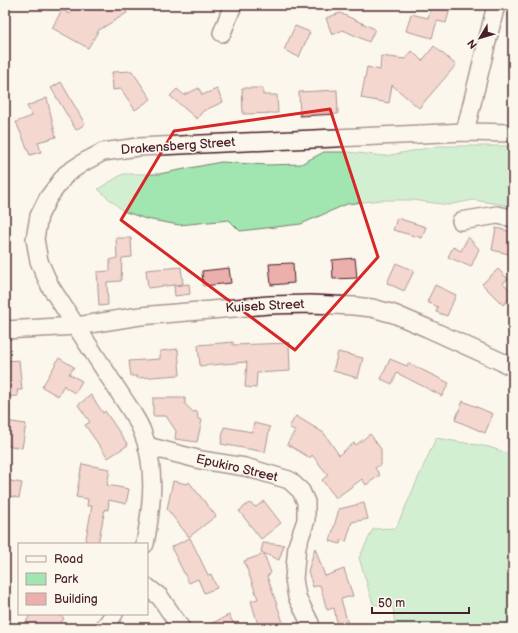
<svg xmlns="http://www.w3.org/2000/svg" width="518" height="633" viewBox="0 0 518 633" font-family="'Balsamiq Sans',sans-serif">
<style>
.green{fill:#a1e5b0;stroke:#76826e}
.building{fill:#ebb0ab;stroke:#4a1f2b}
.lines{fill:none;stroke-linecap:round;stroke-linejoin:round}
.minor-casing{stroke:#4a1f2b;stroke-width:20}
.minor{stroke:#fbf7ec;stroke-width:17}
.marked{fill:none;stroke:#d62828;stroke-width:3;stroke-linejoin:round}
.labels{text-anchor:middle;dominant-baseline:central;stroke-width:3;stroke-linejoin:round;paint-order:stroke}
.street-label{font-size:13px;fill:#4a1f2b;stroke:#fbf7ec}
</style>
<rect width="100%" height="100%" fill="#fbf7ec"/>
<filter id="ink" filterUnits="userSpaceOnUse"><feTurbulence type="fractalNoise" baseFrequency=".025" numOctaves="2"/><feDisplacementMap in="SourceGraphic" scale="8" xChannelSelector="R" yChannelSelector="G"/><feConvolveMatrix kernelMatrix="1 2 1 2 8 2 1 2 1" color-interpolation-filters="sRGB"/></filter>
<g filter="url(#ink)">
<g class="green">
<path d="M439 146H513V206L473 200 448 205 413 200H381L347 204 301 224 240 231 229 220 179 225 146 219 123 211 98 189 123 174H159L221 162 267 165 301 164 324 152H347L385 156Z"/>
<path d="M436 438 489 447 513 455V628H395L393 607 373 604 359 558 373 529 396 528Z"/>
</g>
<g class="building">
<path d="M75 5H122L127 13 99 30 88 48 52 28 62 10 70 14Z"/>
<path d="M432 5H451L446 23 437 21 432 38 406 31 411 14 428 18Z"/>
<path d="M340 13 375 29 369 42 343 30 332 35 326 18Z"/>
<path d="M295 26 310 32 299 57 284 50Z"/>
<path d="M434 46 456 65 419 108 392 85 389 103 361 98 367 67 380 70 381 56 405 59 412 51 422 61Z"/>
<path d="M132 71 151 99 135 110 121 89 113 90 112 72Z"/>
<path d="M61 82 85 124 76 130 51 88Z"/>
<path d="M199 88 202 95 217 89 223 102 203 111 197 119 170 96 177 89 184 95Z"/>
<path d="M242 88H263V95H277L278 113 243 114Z"/>
<path d="M337 90 338 114 300 116 299 92Z"/>
<path d="M47 98 56 137 38 142 41 152 30 155 16 122 32 116 27 106Z"/>
<path d="M397 218 426 227 422 238 393 230Z"/>
<path d="M496 228 513 232V255L492 250Z"/>
<path d="M468 237 479 249 471 267 448 257 453 247 461 251Z"/>
<path d="M116 238H131L132 257 122 258 121 281 107 282 108 305 99 306 97 272 110 271V260L117 258Z"/>
<path d="M355 258 357 278 333 279 332 260Z"/>
<path d="M293 263 294 283 271 285 269 264Z"/>
<path d="M396 263 414 271 404 291 387 283Z"/>
<path d="M181 267 183 284 148 288 146 270Z"/>
<path d="M229 268 231 283 203 286 202 271Z"/>
<path d="M498 269 508 279 503 283 513 293V295L503 305 482 284Z"/>
<path d="M189 284 190 294 175 296 174 286Z"/>
<path d="M435 285 456 295 447 316 436 312 438 307 427 302Z"/>
<path d="M233 342V345L289 343 290 371 257 373 256 388 245 387 247 362 200 366 198 345Z"/>
<path d="M178 349 180 375 137 378V376H131L129 361 160 359V351Z"/>
<path d="M338 352 363 358 358 378 333 371Z"/>
<path d="M59 358 74 367 69 374 82 381 75 393 66 388 64 385 58 396 42 387Z"/>
<path d="M390 359 407 366 408 363 449 383 442 396 397 373 392 384 381 379Z"/>
<path d="M19 360 22 390H17L18 396 5 397V361Z"/>
<path d="M91 395 103 413 105 411 128 445 108 458 85 425 90 422 78 405Z"/>
<path d="M153 398H185V404L193 412 197 411 198 419 202 420 197 442 175 439 176 431 166 416H153Z"/>
<path d="M463 401 493 414 485 433 455 420Z"/>
<path d="M296 416 324 433 339 455 354 443 356 445 370 434 381 449V464L375 468 380 475 366 485 362 479 336 498 322 480 328 475 312 455 310 458 287 444 295 431 289 427Z"/>
<path d="M5 421 26 424 22 448 5 445Z"/>
<path d="M254 423 270 427 265 452 221 444 224 427 252 432Z"/>
<path d="M82 464 110 469 107 485 129 489 126 504 109 500 108 510 105 509 98 544H85L92 506H87L88 499 76 497Z"/>
<path d="M5 480 22 483 19 498 5 495Z"/>
<path d="M173 481 187 484 189 482 216 516 189 537 167 509Z"/>
<path d="M264 501 281 523 261 539 239 511 249 503 256 507Z"/>
<path d="M364 503 368 519 352 522 346 542 341 540 340 544 330 541 339 509Z"/>
<path d="M190 538 208 575 211 574 217 588 204 593 198 579 189 583 171 547Z"/>
<path d="M263 543 284 545 279 560 261 552Z"/>
<path d="M315 548 325 576 344 569 353 596 341 599 349 628H338L334 608 327 610 320 585 313 587 308 571Z"/>
<path d="M264 554 271 573 267 576 285 628H259L251 601 258 599 244 561Z"/>
<path d="M29 614H58L64 618 58 628H54L45 623 42 628H22L30 615Z"/>
<path d="M229 615 236 628H202Z"/>
</g>
<g class="lines">
<defs>
<g id="minor">
<path d="M222 33 233 5"/>
<path d="M465 132 496 5"/>
<path d="M461 221 497 215 513 218"/>
<path d="M5 330 77 326 140 316 269 305 311 304 354 306 372 308 394 314 427 328 513 367"/>
<path d="M147 446 201 460 245 467 289 480 301 491 306 502V520L297 546 294 579 297 597 310 623V628"/>
<path d="M145 544C152 506 157 467 142 431 139 423 134 416 130 409L50 286 39 261 35 239 39 216 48 198 66 174 84 162 103 152 138 147 465 132 513 133"/>
<path d="M147 587 160 597 181 628"/>
<path d="M104 628 114 614"/>
</g>
</defs>
<use href="#minor" class="minor-casing"/>
<use href="#minor" class="minor"/>
</g>
</g>
<path d="M0 0H518V633H0ZM330 109 378 257 295 350 121 220 174 131Z" fill="#fbf7ec" fill-opacity=".55" fill-rule="evenodd"/>
<path class="marked" d="M330 109 378 257 295 350 121 220 174 131Z"/>
<g class="labels">
<g class="street-label">
<text transform="translate(178 146) rotate(-4)">Drakensberg Street</text>
<text transform="translate(265 306) rotate(-3)">Kuiseb Street</text>
<text transform="translate(237 468) rotate(13)">Epukiro Street</text>
</g>
</g>
<rect width="518" height="633" fill="none" stroke="#fbf7ec" stroke-width="20"/>
<rect x="10" y="10" width="498" height="613" fill="none" stroke="#4a1f2b" stroke-width="1.5" filter="url(#ink)"/>
<rect x="18" y="543" width="130" height="72" fill="#fbf7ec" stroke="#b4a19f"/>
<rect x="26" y="556" width="20" height="6" fill="#fbf7ec" stroke="#b4a19f"/>
<text x="54" y="563" font-size="12" fill="#4a1f2b">Road</text>
<rect x="26" y="573" width="20" height="12" fill="#a1e5b0" stroke="#b4a19f"/>
<text x="54" y="583" font-size="12" fill="#4a1f2b">Park</text>
<rect x="26" y="593" width="20" height="12" fill="#ebb0ab" stroke="#b4a19f"/>
<text x="54" y="603" font-size="12" fill="#4a1f2b">Building</text>
<g transform="translate(480 38) rotate(232)" stroke="#fbf7ec" stroke-width="3" paint-order="stroke">
<path d="M0-3L7 15L0 10L-7 15Z" fill="#4a1f2b"/>
<text y="-6" font-size="11" font-weight="bold" text-anchor="middle" fill="#4a1f2b">N</text>
</g>
<path d="M372 607v6h97v-6" fill="none" stroke="#4a1f2b" stroke-width="2"/>
<text x="378" y="607" font-size="12" fill="#4a1f2b" stroke="#fbf7ec" stroke-width="3" paint-order="stroke">50 m</text>
</svg>
